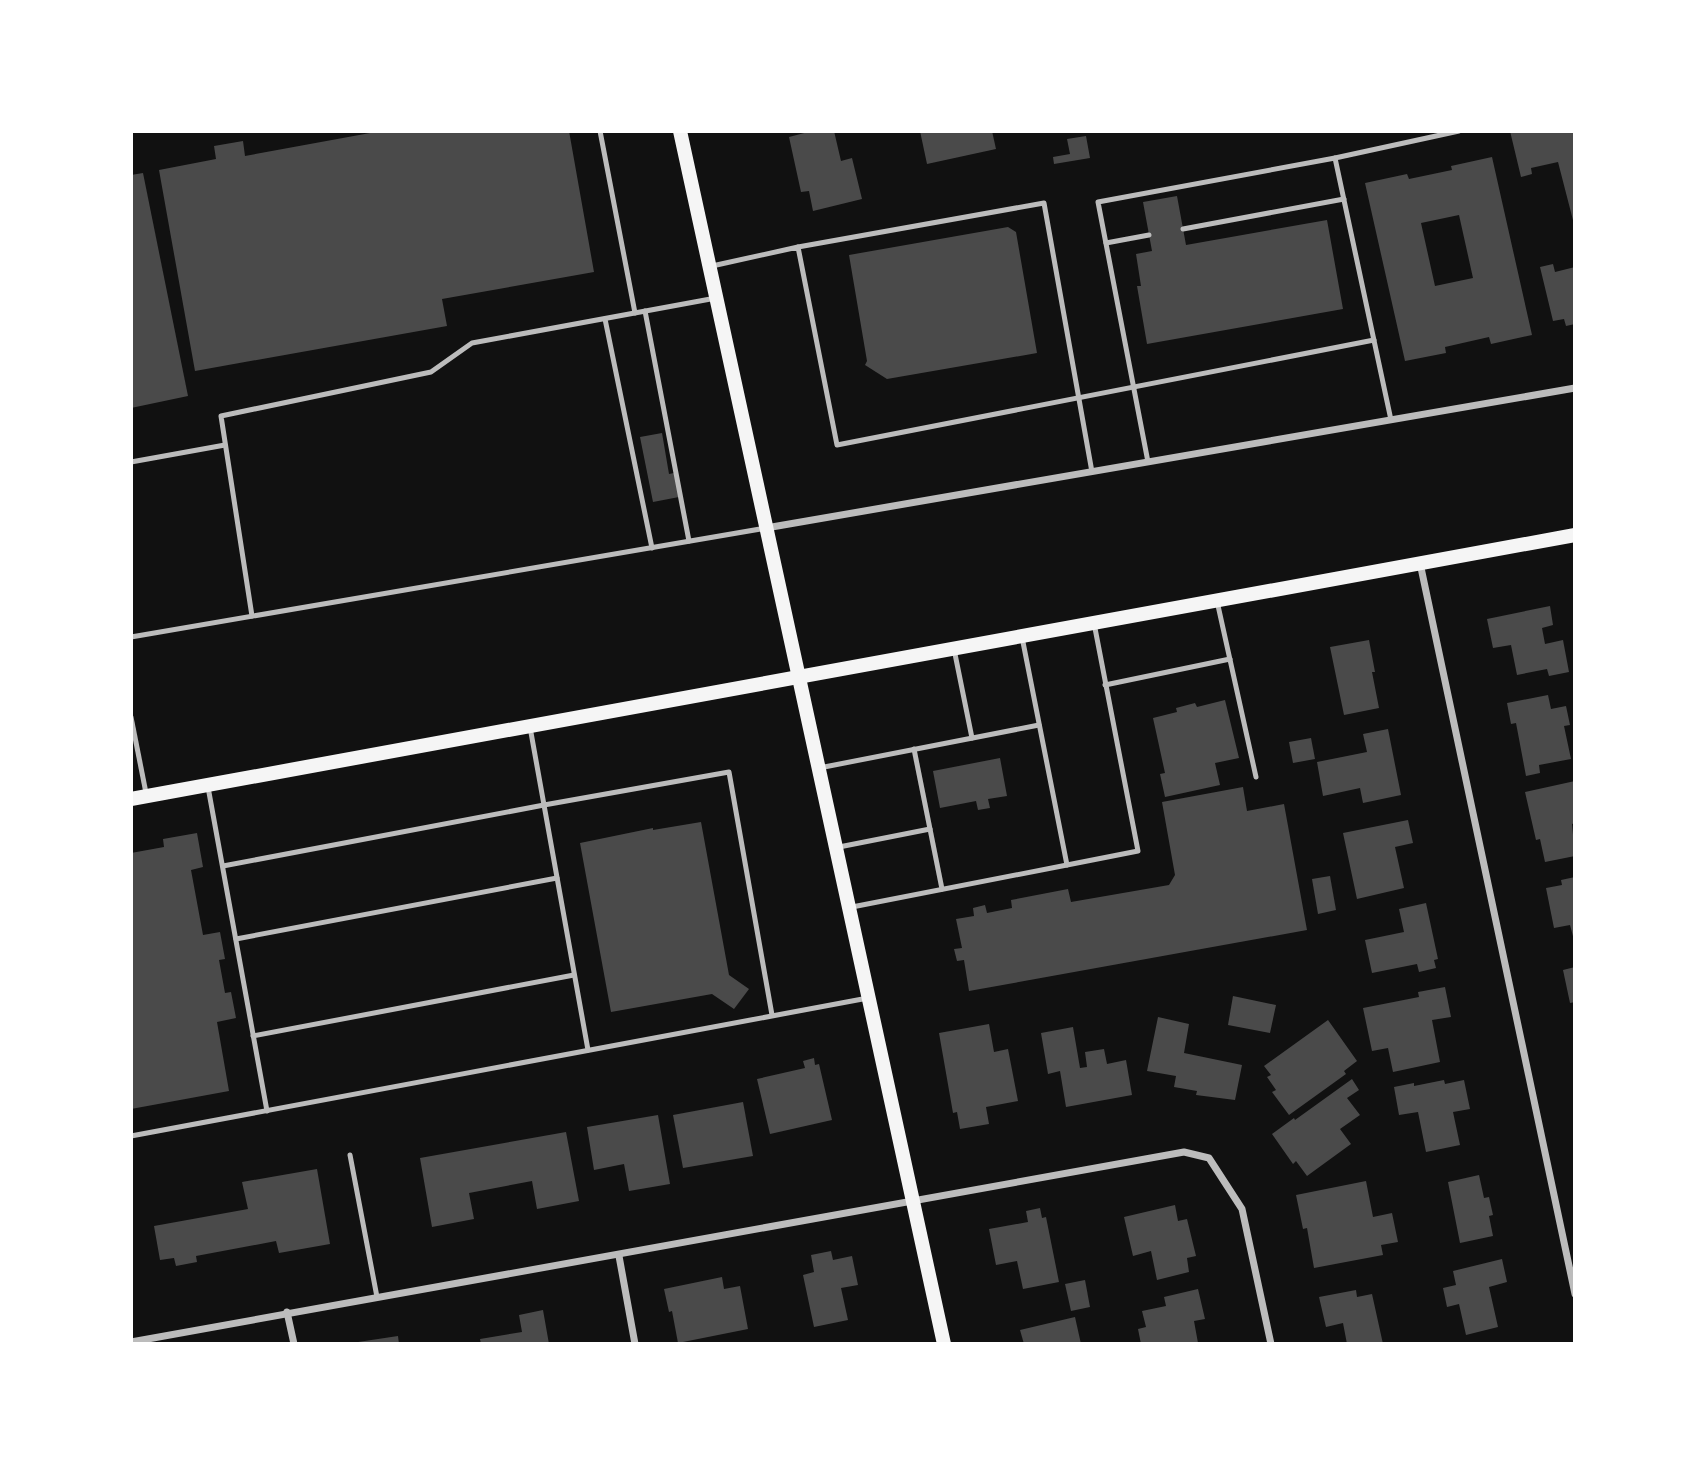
<svg xmlns="http://www.w3.org/2000/svg" width="1706" height="1475" viewBox="0 0 1706 1475" font-family="'Libre Baskerville',serif">
<style>
.building{fill:#4a4a4a;fill-rule:evenodd}
.lines{fill:none;stroke-linecap:round;stroke-linejoin:round}
.service{stroke:#bcbcbc;stroke-width:5}
.minor{stroke:#bcbcbc;stroke-width:7}
.secondary{stroke:#f5f5f5;stroke-width:14}
</style>
<rect width="100%" height="100%" fill="#111"/>
<g class="building">
<path d="M381 131H569L594 272 442 299 447 326 195 371 159 170 216 159 214 146 243 141 245 156Z"/>
<path d="M812 131H834L841 161 852 158 862 199 813 211 809 191 801 192 789 137Z"/>
<path d="M920 131H992L996 149 927 164Z"/>
<path d="M1510 131H1575V228L1558 162 1531 168 1532 174 1521 177Z"/>
<path d="M1086 136 1090 158 1054 164 1053 157 1070 154 1067 139Z"/>
<path d="M1492 157 1532 335 1491 344 1489 337 1445 347 1446 353 1405 361 1365 183 1407 174 1409 179 1452 170 1451 166ZM1459 215 1473 278 1435 286 1421 223Z"/>
<path d="M143 173 188 396 131 408V175Z"/>
<path d="M1177 196 1186 245 1327 220 1343 309 1147 344 1137 286H1141L1136 254 1152 251 1143 202Z"/>
<path d="M1008 227 1016 232 1037 353 887 379 865 365 867 361 849 255Z"/>
<path d="M1553 264 1555 272 1575 267V324L1566 326 1564 319 1553 321 1540 267Z"/>
<path d="M662 433 669 474 674 473 679 497 653 502 640 437Z"/>
<path d="M1550 606 1553 625 1542 628 1545 644 1563 640 1569 672 1549 676 1547 669 1517 675 1511 645 1493 648 1487 619Z"/>
<path d="M1369 640 1375 672H1372L1379 708 1344 715 1330 647Z"/>
<path d="M1548 695 1551 709 1566 706 1570 725 1564 726 1571 759 1539 765 1540 773 1526 776 1516 723 1511 724 1507 703Z"/>
<path d="M1225 700 1239 758 1215 763 1220 785 1165 797 1160 774 1165 773 1153 718 1177 712 1176 708 1195 703 1197 707Z"/>
<path d="M1388 729 1401 795 1363 803 1360 788 1323 796 1317 762 1367 752 1363 734Z"/>
<path d="M1311 738 1315 759 1293 763 1289 742Z"/>
<path d="M1000 758 1007 796 988 799 990 808 978 810 976 801 940 808 933 771Z"/>
<path d="M1575 781V823L1572 824 1575 856 1545 862 1540 839 1536 840 1525 792Z"/>
<path d="M1243 787 1247 811 1284 804 1307 930 969 991 964 960 957 961 954 949 962 948 956 919 974 916 973 908 985 905 987 913 1012 908 1011 900 1068 889 1071 902 1169 885 1175 875 1162 802Z"/>
<path d="M1408 820 1413 843 1395 847 1404 888 1357 899 1343 833Z"/>
<path d="M701 822 729 975 749 989 734 1009 712 994 611 1012 580 843 653 828V830Z"/>
<path d="M197 833 203 867 191 870 203 935 220 932 225 959 219 960 225 993 231 992 236 1018 217 1022 229 1091 131 1109V853L164 847 163 839Z"/>
<path d="M1330 876 1336 910 1318 914 1312 879Z"/>
<path d="M1575 877V939L1574 940 1570 925 1554 928 1546 888 1562 885 1561 880Z"/>
<path d="M1426 903 1438 959 1434 960 1436 968 1419 972 1417 964 1372 973 1365 940 1404 932 1399 909Z"/>
<path d="M1575 967V1002L1570 1003 1563 970Z"/>
<path d="M1445 987 1451 1017 1432 1020 1440 1062 1393 1072 1388 1048 1372 1051 1363 1008 1419 997 1418 992Z"/>
<path d="M1233 996 1276 1005 1270 1033 1228 1025Z"/>
<path d="M1158 1017 1189 1024 1184 1053 1242 1065 1235 1100 1196 1095 1197 1091 1174 1087 1176 1076 1147 1071Z"/>
<path d="M1328 1020 1357 1061 1344 1071 1346 1074 1289 1115 1272 1092 1276 1090 1267 1077 1271 1075 1264 1066Z"/>
<path d="M989 1024 994 1052 1008 1049 1018 1101 986 1107 989 1124 960 1129 957 1112 953 1113 939 1033Z"/>
<path d="M1073 1027 1080 1068 1087 1067 1085 1052 1104 1049 1107 1064 1126 1060 1132 1095 1066 1107 1060 1071 1048 1074 1041 1033Z"/>
<path d="M814 1058 815 1065 819 1064 832 1120 770 1134 757 1079 805 1068 803 1061Z"/>
<path d="M1352 1079 1359 1090 1347 1098 1360 1115 1340 1129 1351 1144 1307 1176 1296 1161 1293 1164 1272 1134 1294 1118 1295 1120Z"/>
<path d="M1444 1080 1445 1084 1464 1080 1470 1109 1453 1112 1460 1145 1426 1152 1418 1112 1399 1115 1394 1087 1414 1083V1086Z"/>
<path d="M743 1102 753 1156 683 1168 673 1115Z"/>
<path d="M658 1115 670 1184 629 1191 624 1164 594 1170 587 1127Z"/>
<path d="M566 1132 579 1201 537 1209 532 1181 469 1193 474 1219 432 1227 420 1158Z"/>
<path d="M317 1169 330 1244 279 1253 276 1241 196 1256 197 1262 176 1266 174 1258 160 1260 154 1226 248 1209 242 1182Z"/>
<path d="M1479 1175 1484 1198 1489 1197 1493 1215 1489 1216 1493 1236 1460 1243 1448 1182Z"/>
<path d="M1366 1181 1373 1217 1392 1213 1398 1242 1381 1245 1383 1255 1314 1268 1307 1228 1303 1229 1296 1195Z"/>
<path d="M1175 1205 1178 1221 1187 1219 1196 1256 1187 1258 1189 1272 1157 1280 1151 1251 1133 1256 1124 1217Z"/>
<path d="M1040 1208 1042 1218 1046 1217 1059 1282 1023 1289 1017 1261 996 1265 989 1229 1028 1222 1026 1211Z"/>
<path d="M831 1251 833 1260 852 1256 858 1285 841 1288 848 1320 814 1327 803 1275 814 1272 811 1255Z"/>
<path d="M1502 1259 1507 1282 1489 1287 1498 1327 1466 1335 1459 1304 1447 1307 1443 1288 1456 1285 1453 1271Z"/>
<path d="M722 1277 724 1289 740 1286 748 1329 678 1343 672 1311 669 1312 664 1289Z"/>
<path d="M1085 1280 1090 1307 1071 1311 1065 1284Z"/>
<path d="M1198 1289 1205 1319 1194 1321 1198 1343 1141 1344 1138 1329 1146 1327 1142 1311 1166 1306 1164 1297Z"/>
<path d="M1356 1290 1357 1297 1372 1294 1383 1344H1347L1343 1323 1326 1327 1319 1297Z"/>
<path d="M543 1310 549 1344H481L480 1339 522 1332 519 1315Z"/>
<path d="M1075 1317 1081 1344H1024L1020 1330Z"/>
<path d="M398 1336 399 1344H358V1342Z"/>
</g>
<g class="lines">
<g class="service">
<path d="M600 131 635 313"/>
<path d="M1183 229 1344 199"/>
<path d="M1106 243 1149 235"/>
<path d="M798 247 1044 203 1092 472"/>
<path d="M712 266 798 247 837 445 1374 340"/>
<path d="M645 311 689 541"/>
<path d="M605 319 652 548"/>
<path d="M1391 420 1335 158 1459 131"/>
<path d="M131 462 225 445"/>
<path d="M1148 462 1098 202 1335 158"/>
<path d="M1217 601 1256 777"/>
<path d="M252 616 221 416 431 372 472 343 716 298"/>
<path d="M131 637 766 528"/>
<path d="M954 649 972 738"/>
<path d="M1105 685 1230 659"/>
<path d="M131 717 146 793"/>
<path d="M530 727 588 1050"/>
<path d="M914 749 942 889"/>
<path d="M819 768 1039 725"/>
<path d="M208 787 267 1111"/>
<path d="M839 847 930 829"/>
<path d="M1067 865 1138 851 1094 623"/>
<path d="M223 866 544 805 729 772 772 1015"/>
<path d="M852 907 1067 865 1022 637"/>
<path d="M236 939 557 878"/>
<path d="M253 1036 574 975"/>
<path d="M131 1136 868 998"/>
<path d="M350 1155 377 1297"/>
</g>
<g class="minor">
<path d="M766 528 1575 388"/>
<path d="M1420 563 1575 1294"/>
<path d="M619 1256 635 1344"/>
<path d="M287 1312 294 1344"/>
<path d="M131 1342 1184 1152 1209 1158 1242 1209 1271 1344"/>
</g>
<g class="secondary">
<path d="M680 131 944 1344"/>
<path d="M131 799 1575 535"/>
</g>
</g>
<rect width="1706" height="1475" fill="none" stroke="#ffffff" stroke-width="266"/>
</svg>
